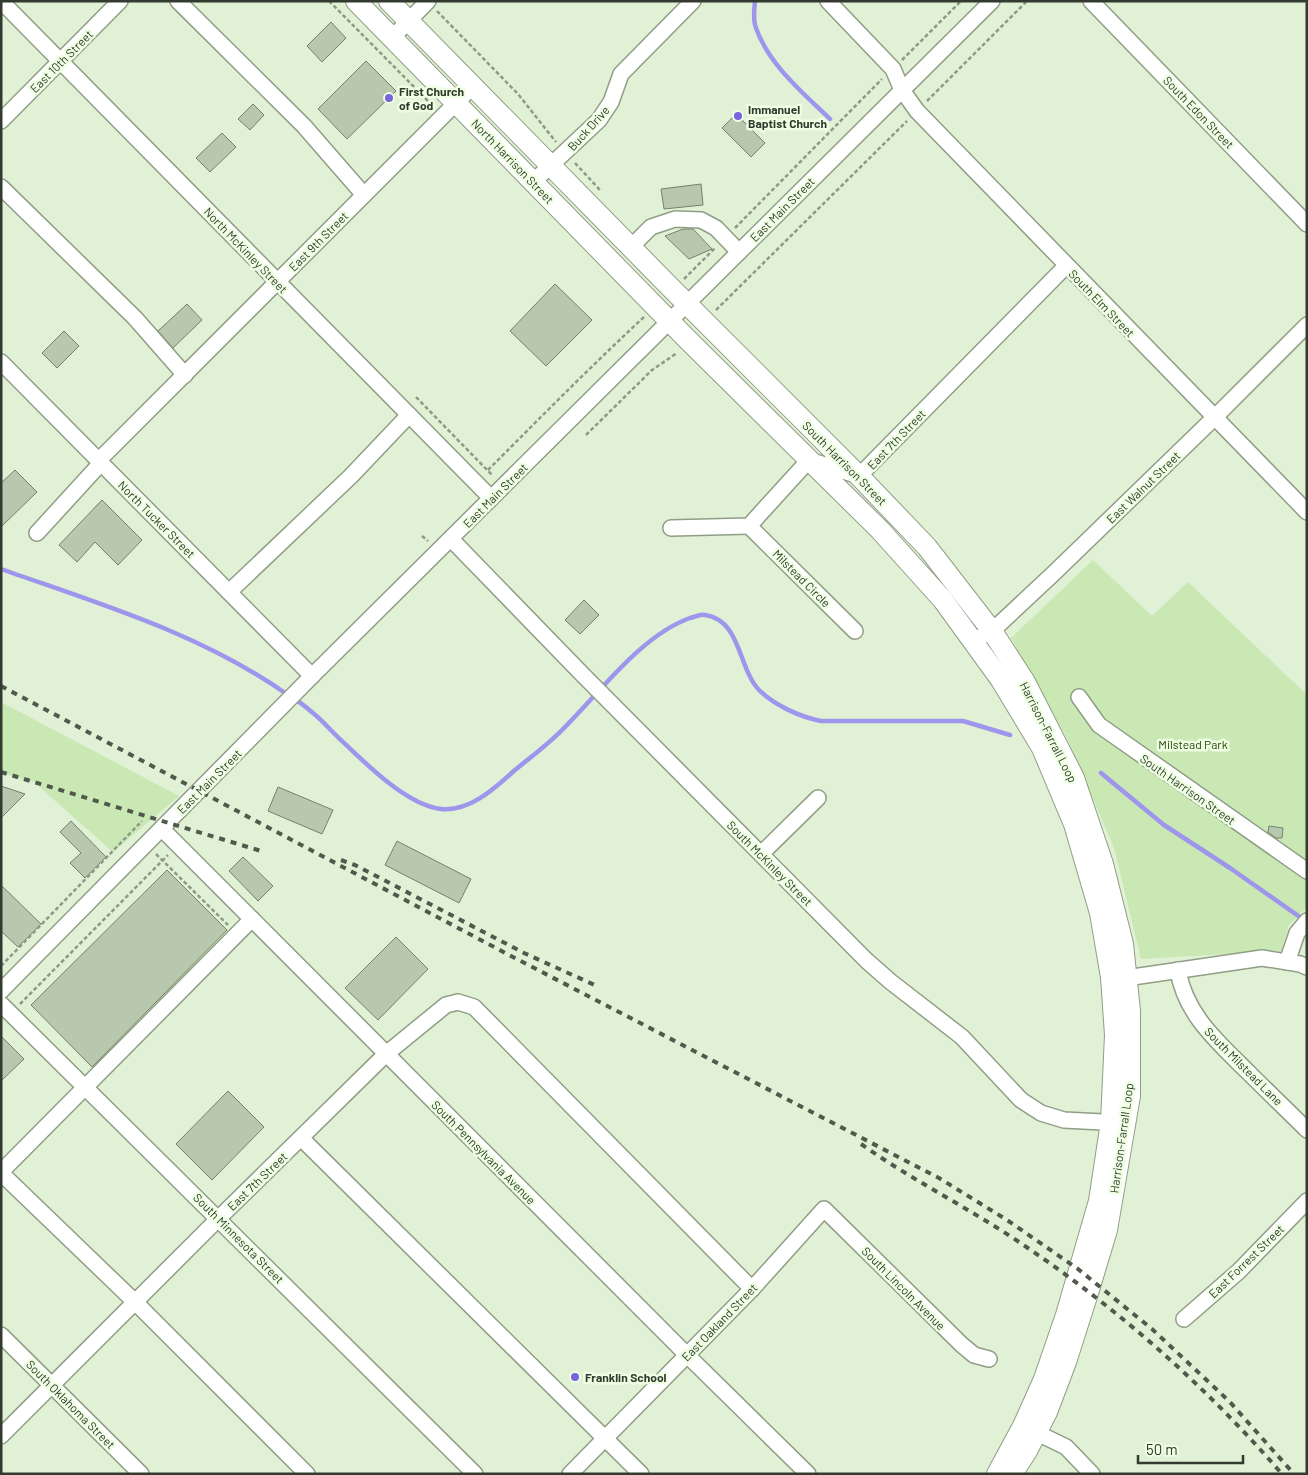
<svg xmlns="http://www.w3.org/2000/svg" width="1308" height="1475" viewBox="0 0 1308 1475" font-family="Barlow,sans-serif">
<style>
.green{fill:#c9e8b4}
.lines{fill:none;stroke-linecap:round;stroke-linejoin:round}
.stream{stroke:#9e95ec;stroke-width:4.5}
.building{fill:#b8c8ae;stroke:#738269}
.minor-casing{stroke:#8f9e85;stroke-width:18}
.major-casing{stroke:#8f9e85;stroke-width:22}
.path{stroke:#8e9986;stroke-width:2.5;stroke-dasharray:4 2.5;stroke-linecap:butt}
.minor{stroke:#fff;stroke-width:15}
.major{stroke:#fff;stroke-width:20}
.rail{stroke:#50594b;stroke-width:4;stroke-dasharray:6 6;stroke-linecap:butt}
.poi-dot{fill:#7963de;stroke:#eeffe3;stroke-width:2}
.labels{text-anchor:middle;dominant-baseline:central;stroke-width:5;stroke-linejoin:round;paint-order:stroke}
.street-label{font-size:12px;fill:#333a2f;stroke:#eeffe3}
.poi-label{font-size:12px;font-weight:bold;fill:#333a2f;stroke:#eeffe3;text-anchor:start}
.park-label{font-size:12px;fill:#254305;stroke:#eeffe3}
</style>
<rect width="100%" height="100%" fill="#e1f1d6"/>
<g class="green">
<path d="M1093 560 1152 616 1188 582 1307 695V907L1289 925 1281 951 1141 959 1114 848 1067 738 1011 638Z"/>
<path d="M1 702 179 796 113 852 34 782 1 773Z"/>
</g>
<g class="lines">
<g class="stream">
<path d="M755 1C754 10 753 21 756 28 769 65 803 93 830 119"/>
<path d="M1 569C100 604 202 634 288 695 297 700 305 706 313 713 323 721 332 732 342 741 366 764 407 805 441 809 470 812 495 788 515 770 532 756 550 743 565 727 601 691 642 635 690 618 695 617 699 614 705 615 741 620 738 668 759 690 774 705 800 717 821 721H963L1010 735"/>
<path d="M1101 773 1164 825 1230 868 1304 920"/>
</g>
</g>
<g class="building">
<path d="M331 22 346 38 322 62 307 46Z"/>
<path d="M366 61 396 91 347 139 318 109Z"/>
<path d="M253 104 264 115 250 130 238 119Z"/>
<path d="M736 114 765 143 751 157 722 128Z"/>
<path d="M222 133 236 147 210 172 196 158Z"/>
<path d="M701 184 703 205 664 209 661 189Z"/>
<path d="M683 229H693L712 249 689 259 665 236Z"/>
<path d="M555 284 592 320 546 366 510 331Z"/>
<path d="M187 304 202 320 173 348 158 331Z"/>
<path d="M64 331 79 346 57 368 42 353Z"/>
<path d="M15 470 37 492 1 527V483Z"/>
<path d="M102 500 142 540 118 565 95 542 77 562 59 545Z"/>
<path d="M584 600 599 615 580 634 565 620Z"/>
<path d="M1 786 25 794 1 818Z"/>
<path d="M278 787 333 810 322 834 268 811Z"/>
<path d="M71 821 106 857 85 878 70 863 81 853 60 832Z"/>
<path d="M1269 826 1283 828 1282 838H1276L1268 832Z"/>
<path d="M397 841 471 879 459 903 385 865Z"/>
<path d="M243 857 273 886 258 901 229 871Z"/>
<path d="M167 870 227 930 92 1067 31 1005Z"/>
<path d="M1 885 41 924 18 947 1 931Z"/>
<path d="M396 937 428 969 378 1020 345 988Z"/>
<path d="M1 1036 24 1059 1 1081Z"/>
<path d="M228 1091 264 1127 212 1180 176 1144Z"/>
</g>
<g class="lines">
<defs>
<g id="minor">
<path d="M1 1 491 498"/>
<path d="M178 1 304 126 364 195"/>
<path d="M828 1 893 69 902 90 917 111 1307 512"/>
<path d="M1091 1 1307 224"/>
<path d="M392 38 428 1"/>
<path d="M1 121 120 1"/>
<path d="M533 182 599 120 611 102 621 74 693 1"/>
<path d="M1 187 135 318 185 375"/>
<path d="M631 247 651 227 675 219 701 220 716 228 739 252"/>
<path d="M1 362 312 676"/>
<path d="M99 460 473 86"/>
<path d="M749 526 855 631"/>
<path d="M671 528 749 526 809 460 859 476 1066 266"/>
<path d="M37 533 101 463"/>
<path d="M451 539 581 673 867 961 891 982 962 1037 1021 1100 1041 1113 1064 1120 1122 1123"/>
<path d="M229 592 351 476 409 415"/>
<path d="M973 641 992 631 1054 573 1214 418 1307 325"/>
<path d="M1079 697 1099 725 1307 871"/>
<path d="M162 829 687 1355 808 1474"/>
<path d="M761 854 818 798"/>
<path d="M1287 962 1297 933 1307 921"/>
<path d="M1178 970C1185 1015 1219 1043 1249 1073 1268 1092 1288 1111 1307 1130"/>
<path d="M1116 977 1126 978 1262 958 1300 964 1307 967"/>
<path d="M1 991 312 676 992 1"/>
<path d="M1 1004 475 1474"/>
<path d="M301 1138 641 1474"/>
<path d="M1 1172 252 919"/>
<path d="M1 1173 135 1302 307 1474"/>
<path d="M1184 1319 1239 1271 1307 1201"/>
<path d="M1 1335 141 1474"/>
<path d="M1027 1428 1066 1447 1092 1474"/>
<path d="M1 1436 219 1218 386 1054 446 1005 458 1002 474 1007 752 1289"/>
<path d="M570 1474 752 1289 824 1209 962 1345 974 1355 989 1359"/>
</g>
<g id="major">
<path d="M356 1 686 338 880 530 943 600 1001 680 1042 748 1074 824 1100 913 1111 977 1115 1035 1111 1122 1099 1201 1066 1315 1044 1379 1023 1426 997 1474"/>
<path d="M389 1 671 288 859 476 927 547 992 631 1025 682 1074 778 1103 864 1123 944 1130 1011V1096L1107 1230 1088 1293 1066 1362 1047 1412 1027 1451 1012 1474"/>
</g>
</defs>
<use href="#minor" class="minor-casing"/>
<use href="#major" class="major-casing"/>
<g class="path">
<path d="M329 1 434 107"/>
<path d="M437 11 518 94 556 142"/>
<path d="M902 60 961 1"/>
<path d="M927 101 1027 1"/>
<path d="M575 163 600 190"/>
<path d="M735 228 882 79"/>
<path d="M684 279 715 248"/>
<path d="M716 310 907 121"/>
<path d="M416 397 493 476"/>
<path d="M586 435 652 370 677 353"/>
<path d="M488 470C539 419 590 367 644 317"/>
<path d="M422 536 428 541"/>
<path d="M156 854 228 925"/>
<path d="M1 966 142 821"/>
<path d="M20 1004 168 855"/>
</g>
<use href="#minor" class="minor"/>
<use href="#major" class="major"/>
<g class="rail">
<path d="M1 686 511 956 939 1178 1007 1220 1078 1269 1152 1329 1229 1401 1294 1474"/>
<path d="M1 772 261 851"/>
<path d="M341 860 355 865 524 953 599 987"/>
<path d="M861 1144C912 1180 967 1207 1019 1242 1116 1307 1205 1385 1282 1474"/>
</g>
</g>
<g class="poi-dot">
<circle cx="389" cy="98" r="5"/>
<circle cx="738" cy="116" r="5"/>
<circle cx="575" cy="1377" r="5"/>
</g>
<g class="labels">
<g class="street-label">
<text transform="translate(61 61) rotate(-45)">East 10th Street</text>
<text transform="translate(1199 112) rotate(46)">South Edon Street</text>
<text transform="translate(588 128) rotate(-48)">Buck Drive</text>
<text transform="translate(513 161) rotate(46)">North Harrison Street</text>
<text transform="translate(782 209) rotate(-45)">East Main Street</text>
<text transform="translate(318 241) rotate(-45)">East 9th Street</text>
<text transform="translate(246 250) rotate(46)">North McKinley Street</text>
<text transform="translate(1102 303) rotate(46)">South Elm Street</text>
<text transform="translate(896 439) rotate(-46)">East 7th Street</text>
<text transform="translate(845 463) rotate(45)">South Harrison Street</text>
<text transform="translate(1143 487) rotate(-44)">East Walnut Street</text>
<text transform="translate(495 495) rotate(-45)">East Main Street</text>
<text transform="translate(157 519) rotate(45)">North Tucker Street</text>
<text transform="translate(802 578) rotate(45)">Milstead Circle</text>
<text transform="translate(1049 732) rotate(63)">Harrison-Farrall Loop</text>
<text transform="translate(209 781) rotate(-45)">East Main Street</text>
<text transform="translate(1188 789) rotate(35)">South Harrison Street</text>
<text transform="translate(770 863) rotate(45)">South McKinley Street</text>
<text transform="translate(1244 1066) rotate(45)">South Milstead Lane</text>
<text transform="translate(1121 1138) rotate(-82)">Harrison-Farrall Loop</text>
<text transform="translate(484 1152) rotate(45)">South Pennsylvania Avenue</text>
<text transform="translate(257 1181) rotate(-44)">East 7th Street</text>
<text transform="translate(239 1238) rotate(45)">South Minnesota Street</text>
<text transform="translate(1246 1261) rotate(-44)">East Forrest Street</text>
<text transform="translate(904 1288) rotate(45)">South Lincoln Avenue</text>
<text transform="translate(719 1322) rotate(-46)">East Oakland Street</text>
<text transform="translate(71 1404) rotate(45)">South Oklahoma Street</text>
</g>
<g class="poi-label">
<text x="399" y="91">First Church<tspan x="399" dy="14">of God</tspan></text>
<text x="748" y="109">Immanuel<tspan x="748" dy="14">Baptist Church</tspan></text>
<text x="585" y="1377">Franklin School</text>
</g>
<g class="park-label">
<text x="1193" y="744">Milstead Park</text>
</g>
</g>
<rect width="1308" height="1475" fill="none" stroke="#333a2f" stroke-width="5"/>
<path d="M1138 1455v8h105v-8" fill="none" stroke="#333a2f" stroke-width="2.5"/>
<text x="1146" y="1455" font-size="15" fill="#333a2f" stroke="#eeffe3" stroke-width="4" paint-order="stroke">50 m</text>
</svg>
